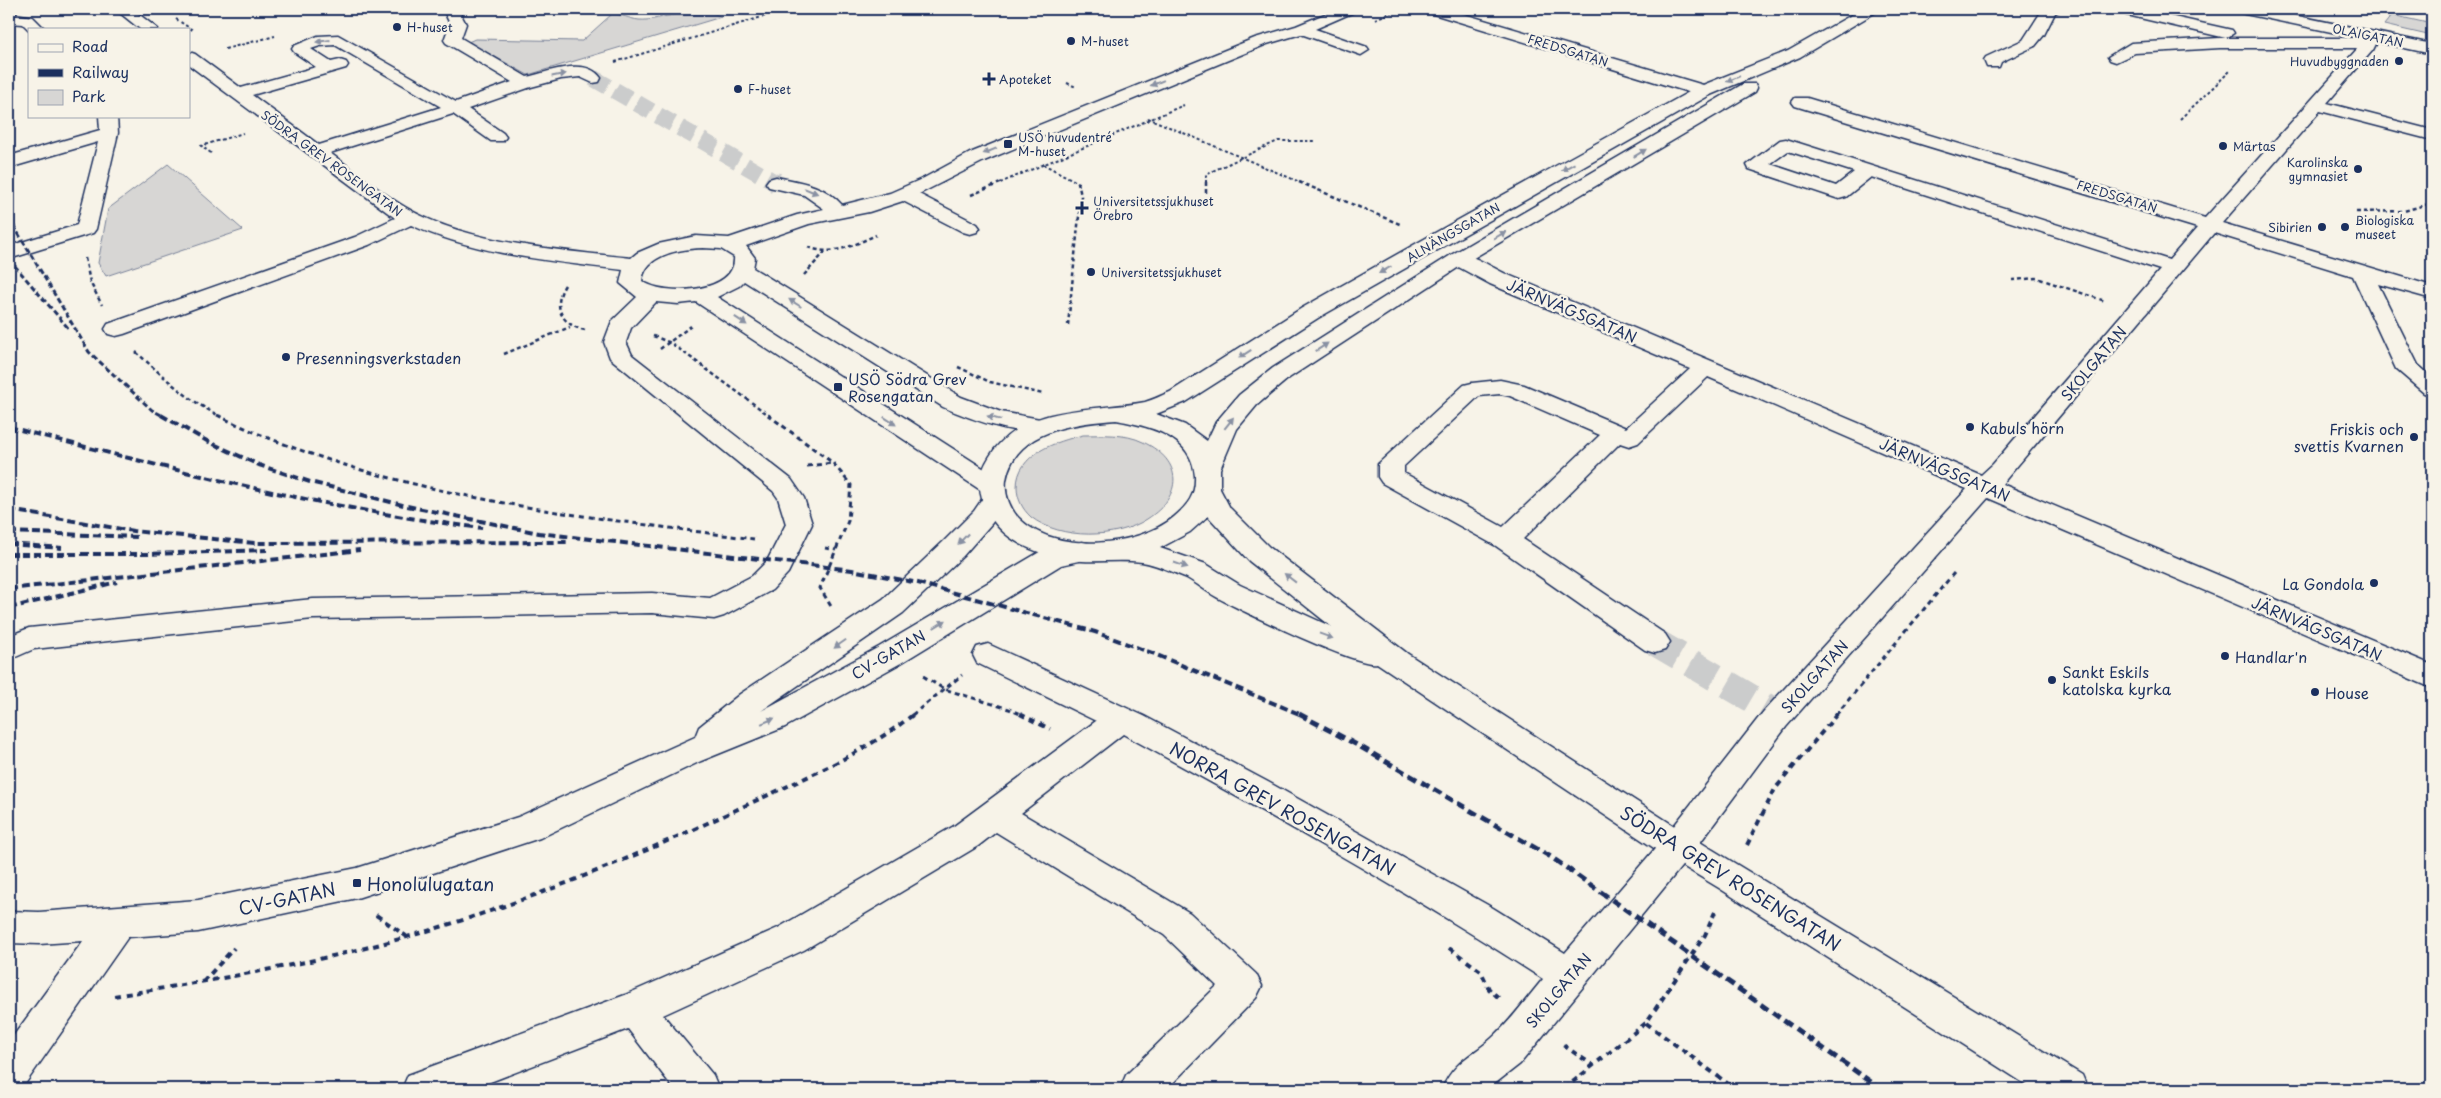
<svg xmlns="http://www.w3.org/2000/svg" width="2441" height="1098" viewBox="0 0 2441 1098" font-family="'Playpen Sans',sans-serif">
<style>
.green{fill:#d7d6d4;stroke:#798299}
.lines{fill:none;stroke-linecap:round;stroke-linejoin:round}
.minor-tunnel-far2{stroke:#cbcccc;stroke-width:17;stroke-dasharray:17 8;stroke-linecap:butt}
.minor-tunnel-far1{stroke:#cbcccc;stroke-width:22;stroke-dasharray:22 11;stroke-linecap:butt}
.minor-tunnel{stroke:#cbcccc;stroke-width:28;stroke-dasharray:28 14;stroke-linecap:butt}
.minor-casing{stroke:#1b2f5e;stroke-width:3}
.major-casing{stroke:#1b2f5e;stroke-width:3}
.path-far3{stroke:#1b2f5e;stroke-width:2;stroke-dasharray:3 2.5;stroke-linecap:butt}
.path-far2{stroke:#1b2f5e;stroke-width:2.5;stroke-dasharray:4 3;stroke-linecap:butt}
.path-far1{stroke:#1b2f5e;stroke-width:3;stroke-dasharray:5 4;stroke-linecap:butt}
.path{stroke:#1b2f5e;stroke-width:4;stroke-dasharray:6 5;stroke-linecap:butt}
.minor{fill:#f7f3e8;fill-rule:evenodd}
.major{fill:#f7f3e8;fill-rule:evenodd}
.rail-far2{stroke:#1b2f5e;stroke-width:3;stroke-dasharray:5.5 3;stroke-linecap:butt}
.rail-far1{stroke:#1b2f5e;stroke-width:4;stroke-dasharray:8 4;stroke-linecap:butt}
.rail{stroke:#1b2f5e;stroke-width:5;stroke-dasharray:9 5;stroke-linecap:butt}
.oneway{fill:#8991a3}
.poi-dot{fill:#1b2f5e;stroke:#f7f3e8;stroke-width:2}
.labels{text-anchor:middle;dominant-baseline:central;stroke-width:5;stroke-linejoin:round;paint-order:stroke}
.far-poi-label{font-size:12px;fill:#1b2f5e;stroke:#f7f3e8;text-anchor:start}
.far-street-label{font-size:12px;fill:#1b2f5e;stroke:#f7f3e8}
.street-label{font-size:15px;fill:#1b2f5e;stroke:#f7f3e8}
.poi-label{font-size:15px;fill:#1b2f5e;stroke:#f7f3e8;text-anchor:start}
.near-street-label{font-size:18px;fill:#1b2f5e;stroke:#f7f3e8}
.near-poi-label{font-size:18px;fill:#1b2f5e;stroke:#f7f3e8;text-anchor:start}
</style>
<rect width="100%" height="100%" fill="#f7f3e8"/>
<filter id="ink" filterUnits="userSpaceOnUse"><feTurbulence type="fractalNoise" baseFrequency=".02" numOctaves="2"/><feDisplacementMap in="SourceGraphic" scale="10" xChannelSelector="R" yChannelSelector="G"/><feConvolveMatrix kernelMatrix="1 2 1 2 8 2 1 2 1" color-interpolation-filters="sRGB"/></filter>
<g filter="url(#ink)">
<g class="green">
<path d="M711 12 721 17 528 75 468 42 475 39 582 41 612 14C622 14 629 19 639 20 652 21 663 16 675 15 688 15 699 15 711 12Z"/>
<path d="M2392 15 2432 24V36L2384 25Z"/>
<path d="M168 164 243 230 106 276 98 263 108 209Z"/>
<path d="M1083 435C1102 435 1125 433 1143 442 1184 461 1183 496 1147 519 1117 539 1060 540 1031 517 1022 509 1017 498 1017 487 1017 453 1056 442 1083 435Z"/>
</g>
<g class="lines">
<path class="minor-tunnel-far2" d="M593 78 776 183"/>
<path class="minor-tunnel-far1" d="M774 182 776 183"/>
<path class="minor-tunnel" d="M1655 642 1780 715"/>
<defs>
<g id="minor">
<path d="M115 9H132L158 29H140Z"/>
<path d="M443 9H458L466 24 461 38 527 77C548 72 586 56 601 78L599 82 593 83 580 77 561 79 531 87 468 109 503 133 506 137 503 141H491L453 114 330 153C355 171 379 192 405 207 466 244 561 250 631 258L637 253 658 244 696 236 729 238 797 215 824 209 804 195 769 187 766 183 769 179 776 177C801 182 825 185 842 205L890 193 924 178 970 153 1255 38 1296 26 1337 9H1357L1354 12 1315 29 1367 47 1369 50 1361 55 1301 34 1267 44 984 161 919 194 977 224 980 228 977 232 970 234 963 232 903 201 869 212 809 224 746 246 755 258 753 268 961 397 1001 412 1051 421 1054 426 1051 431C1022 438 970 419 943 407L744 281 739 286 717 297 1000 479 1004 485 1000 491 991 493 982 491 696 302 678 304 656 302 631 328 626 342 632 355 791 479 804 498 812 524 788 573 772 590 724 616 714 619 652 613 313 619 34 649 9 660V636L29 628 313 599 652 593 710 598 752 576 767 561 786 524 778 498 773 491 610 358 604 342 612 321 637 297 620 283 623 270C552 261 477 255 411 225L369 245 124 334 116 336 108 334 105 329 108 324 355 237 395 218 189 65V52L195 54 241 88 316 67 294 52 292 49 294 46 318 36 338 35 456 102 512 82 446 43 444 40 450 24ZM335 45 441 107 319 145 252 95 346 68 348 65 346 62 340 60 331 62 311 49 320 46ZM703 248 721 249 734 257C737 293 664 297 642 281 645 254 680 249 703 248Z"/>
<path d="M1424 9H1447L1710 87 1712 91 1710 95H1698L1427 12Z"/>
<path d="M2043 9H2063L2055 13 2044 35 2035 46 2001 62 1999 67H1987L1984 60 1986 57 2023 40Z"/>
<path d="M2111 9H2138L2232 30 2234 33 2226 38 2114 12Z"/>
<path d="M2238 9H2265L2432 44V54L2377 42 2373 50 2327 103 2432 130V140L2320 111 2222 223 2432 286V299L2378 284 2418 365 2432 377V395L2424 393 2396 369 2353 276 2214 233 2002 484 2432 665V688L1988 498 1786 727 1690 856 1520 1064 1488 1089H1442C1454 1061 1472 1056 1492 1038 1511 1021 1526 999 1543 979 1407 891 1266 812 1123 734L1021 813 1190 913 1256 974 1262 986 1256 998 1167 1089H1120L1126 1075 1217 986 1164 935 996 832 978 846 804 950 663 1015 713 1075 719 1089H674L628 1029 472 1089H402L408 1075 625 995 778 928 954 826 1096 721 977 663 973 655 977 647 988 644 1144 716 1268 782 1493 908 1565 953 1666 836 1764 711 1967 489 1708 377 1638 443 1629 446 1620 443 1523 539 1665 634 1670 642 1665 650 1655 653 1645 650 1496 546 1382 483 1378 477V464L1464 385 1472 383 1500 380 1524 385 1626 428 1690 369 1490 284 1451 263 1448 259 1451 255C1468 250 1490 267 1506 274L1981 475 1993 464 2160 270 1871 177 1846 197 1839 199 1749 169 1747 165 1780 140 1786 139 2169 260 2197 228 1795 106 1792 102 1795 98H1807L2205 218 2358 48H2220L2135 53 2116 62 2110 60 2108 57 2131 43 2220 38H2360L2245 14 2240 12ZM1788 151 1854 172 1836 186 1770 164ZM1500 394 1510 396 1600 435 1503 527 1404 473V466L1479 396Z"/>
<path d="M9 13 33 17 45 29 29 30 23 24 9 23Z"/>
<path d="M99 116H117L118 133 96 229 93 233 9 259V246L77 225 98 142 9 168V156L100 130Z"/>
<path d="M994 493 1003 495 1007 501 992 523 963 556 903 613 761 711 879 647 1043 550 1082 542 1092 544 1096 551 1092 558 1061 565 901 663 785 727 701 761 540 838 357 898 198 932 128 937 23 1087 9 1089V1042L83 941 39 944 9 943V911L39 912 198 900 357 868 518 817 695 737 699 727 740 694 883 599 943 542 974 511 985 495Z"/>
</g>
<path id="major" d="M1862 9H1881L1800 57 1710 95 1318 318 1186 402 1156 414 1185 425 1207 441 1216 422 1239 395 1273 368 1451 255 1743 84H1755L1757 88 1755 92 1465 263 1289 378 1257 405 1237 429 1220 469V489L1230 508 1269 547 1408 654 1690 836 2082 1075 2088 1089H2033L1719 888 1666 856 1377 663C1360 668 1242 611 1220 599 1208 593 1197 583 1185 577 1172 572 1156 564 1142 562 1122 559 1102 562 1082 561 1048 558 1008 546 990 516 982 503 977 488 982 473 984 465 989 457 994 450 1031 403 1093 412 1145 402 1153 400 1162 395 1170 392L1302 308 1442 229 1698 87 1788 51ZM1116 420C1149 426 1192 435 1195 476 1196 495 1188 505 1174 517 1138 547 1058 554 1022 521 1011 512 1004 495 1006 480 1014 430 1075 423 1116 420ZM1208 516 1249 561 1332 627 1240 585 1206 564 1160 548 1190 532Z"/>
</defs>
<use href="#minor" class="minor-casing"/>
<use href="#major" class="major-casing"/>
<g class="path-far3">
<path d="M60 12 75 9"/>
<path d="M176 19 194 31"/>
<path d="M1375 19 1399 9"/>
<path d="M225 49 275 36"/>
<path d="M615 62 788 9"/>
<path d="M1067 83 1076 87"/>
<path d="M1148 118 1302 183"/>
<path d="M2180 119 2230 71"/>
<path d="M211 153 201 146 243 133"/>
<path d="M1043 164 1079 183"/>
<path d="M1000 183 1184 105"/>
<path d="M1206 183V174L1278 141H1315"/>
</g>
<g class="path-far2">
<path d="M1206 182V196"/>
<path d="M1299 182 1402 225"/>
<path d="M971 195 1003 182"/>
<path d="M2356 212 2404 211 2432 203"/>
<path d="M808 247C832 257 854 245 876 235"/>
<path d="M85 258 90 282 102 305"/>
<path d="M804 275 825 252"/>
<path d="M2012 280 2037 278 2105 301"/>
<path d="M565 285C552 306 561 325 585 330"/>
<path d="M1068 325 1081 196 1078 182"/>
<path d="M653 336 671 343 770 416"/>
<path d="M660 349 691 326"/>
<path d="M136 352C162 375 188 401 220 416"/>
<path d="M504 354 570 327"/>
<path d="M958 367 990 382 1043 394"/>
</g>
<g class="path-far1">
<path d="M217 415C383 496 573 515 754 539"/>
<path d="M768 415 833 463 851 485 848 521 820 588 832 608"/>
<path d="M807 466 833 463"/>
<path d="M825 548 836 550"/>
<path d="M923 676 944 689 1009 709 1022 715"/>
<path d="M912 715 962 675"/>
<path d="M1836 715 1954 573"/>
</g>
<g class="path">
<path d="M1020 714 1050 729"/>
<path d="M1747 845 1775 789 1837 714"/>
<path d="M376 915 406 936"/>
<path d="M1449 948 1481 971 1489 989 1500 999"/>
<path d="M203 982 234 948"/>
<path d="M114 996C216 980 318 963 417 934 528 902 635 857 740 808 800 780 862 755 914 714"/>
<path d="M1646 1023 1735 1089"/>
<path d="M1563 1045 1594 1066"/>
<path d="M1564 1089 1646 1023 1705 935 1715 912"/>
</g>
<use href="#minor" class="minor"/>
<use href="#major" class="major"/>
<g class="rail-far2">
<path d="M9 218 89 352 152 410 163 416"/>
<path d="M9 259 69 329"/>
</g>
<g class="rail-far1">
<path d="M161 415 207 441 259 465 310 482 407 506 539 533 852 570 918 583 1095 632 1152 653 1302 715"/>
<path d="M9 427C166 468 321 509 482 528"/>
<path d="M9 510 133 531 254 543 568 542"/>
<path d="M9 532 137 537"/>
<path d="M9 544 62 548"/>
<path d="M9 554H147L267 550"/>
<path d="M9 589 360 550"/>
<path d="M9 608 117 582"/>
</g>
<path class="rail" d="M1299 714 1359 746 1551 857 1881 1089"/>
</g>
<defs><path id="oneway-solid" d="M-6-.8H1V-3.2L6.5 0L1 3.2V.8H-6Z" transform="scale(1.25)"/></defs>
<g class="oneway">
<use href="#oneway-solid" transform="translate(323 41) rotate(172)"/>
<use href="#oneway-solid" transform="translate(559 75) rotate(-11)"/>
<use href="#oneway-solid" transform="translate(1733 79) rotate(158)"/>
<use href="#oneway-solid" transform="translate(1157 83) rotate(158)"/>
<use href="#oneway-solid" transform="translate(990 151) rotate(158)"/>
<use href="#oneway-solid" transform="translate(1640 153) rotate(-31)"/>
<use href="#oneway-solid" transform="translate(1568 167) rotate(151)"/>
<use href="#oneway-solid" transform="translate(811 191) rotate(22)"/>
<use href="#oneway-solid" transform="translate(1500 235) rotate(-30)"/>
<use href="#oneway-solid" transform="translate(1385 270) rotate(150)"/>
<use href="#oneway-solid" transform="translate(795 303) rotate(-148)"/>
<use href="#oneway-solid" transform="translate(741 321) rotate(34)"/>
<use href="#oneway-solid" transform="translate(1322 347) rotate(-33)"/>
<use href="#oneway-solid" transform="translate(1245 354) rotate(147)"/>
<use href="#oneway-solid" transform="translate(994 418) rotate(-164)"/>
<use href="#oneway-solid" transform="translate(890 421) rotate(33)"/>
<use href="#oneway-solid" transform="translate(1229 423) rotate(-52)"/>
<use href="#oneway-solid" transform="translate(963 539) rotate(133)"/>
<use href="#oneway-solid" transform="translate(1181 565) rotate(19)"/>
<use href="#oneway-solid" transform="translate(1290 578) rotate(-142)"/>
<use href="#oneway-solid" transform="translate(940 624) rotate(-32)"/>
<use href="#oneway-solid" transform="translate(1326 636) rotate(20)"/>
<use href="#oneway-solid" transform="translate(840 644) rotate(145)"/>
<use href="#oneway-solid" transform="translate(768 721) rotate(-23)"/>
</g>
</g>
<g class="poi-dot">
<circle cx="397" cy="27" r="5"/>
<circle cx="1071" cy="41" r="5"/>
<circle cx="2399" cy="61" r="5"/>
<path d="M986.5 71.5h5v5h5v5h-5v5h-5v-5h-5v-5h5z"/>
<circle cx="738" cy="89" r="5"/>
<rect x="1003" y="139" width="10" height="10" rx="2.5"/>
<circle cx="2223" cy="146" r="5"/>
<circle cx="2358" cy="169" r="5"/>
<path d="M1079.5 200.5h5v5h5v5h-5v5h-5v-5h-5v-5h5z"/>
<circle cx="2322" cy="227" r="5"/>
<circle cx="2345" cy="227" r="5"/>
<circle cx="1091" cy="272" r="5"/>
<circle cx="286" cy="357" r="5"/>
<rect x="833" y="382" width="10" height="10" rx="2.5"/>
<circle cx="1970" cy="427" r="5"/>
<circle cx="2414" cy="437" r="5"/>
<circle cx="2374" cy="583" r="5"/>
<circle cx="2225" cy="656" r="5"/>
<circle cx="2052" cy="680" r="5"/>
<circle cx="2315" cy="692" r="5"/>
<rect x="352" y="878" width="10" height="10" rx="2.5"/>
</g>
<g class="labels">
<g class="far-poi-label">
<text x="407" y="27">H-huset</text>
<text x="1081" y="41">M-huset</text>
<text x="2389" y="61" text-anchor="end">Huvudbyggnaden</text>
<text x="999" y="79">Apoteket</text>
<text x="748" y="89">F-huset</text>
<text x="1018" y="137">USÖ huvudentré<tspan x="1018" dy="14">M-huset</tspan></text>
<text x="2233" y="146">Märtas</text>
<text x="2348" y="162" text-anchor="end">Karolinska<tspan x="2348" dy="14">gymnasiet</tspan></text>
<text x="1093" y="201">Universitetssjukhuset<tspan x="1093" dy="14">Örebro</tspan></text>
<text x="2355" y="220">Biologiska<tspan x="2355" dy="14">museet</tspan></text>
<text x="2312" y="227" text-anchor="end">Sibirien</text>
<text x="1101" y="272">Universitetssjukhuset</text>
</g>
<g class="far-street-label">
<text transform="translate(2368 35) rotate(12)">OLAIGATAN</text>
<text transform="translate(1568 50) rotate(17)">FREDSGATAN</text>
<text transform="translate(332 163) rotate(36)">SÖDRA GREV ROSENGATAN</text>
<text transform="translate(2117 196) rotate(17)">FREDSGATAN</text>
<text transform="translate(1453 232) rotate(-30)">ALNÄNGSGATAN</text>
</g>
<g class="street-label">
<text transform="translate(1572 310) rotate(23)">JÄRNVÄGSGATAN</text>
<text transform="translate(2093 363) rotate(-50)">SKOLGATAN</text>
<text transform="translate(1945 469) rotate(23)">JÄRNVÄGSGATAN</text>
<text transform="translate(2317 628) rotate(23)">JÄRNVÄGSGATAN</text>
<text transform="translate(888 654) rotate(-30)">CV-GATAN</text>
<text transform="translate(1814 676) rotate(-48)">SKOLGATAN</text>
<text transform="translate(1558 990) rotate(-50)">SKOLGATAN</text>
</g>
<g class="poi-label">
<text x="296" y="357">Presenningsverkstaden</text>
<text x="848" y="378">USÖ Södra Grev<tspan x="848" dy="17">Rosengatan</tspan></text>
<text x="1980" y="427">Kabuls hörn</text>
<text x="2404" y="428" text-anchor="end">Friskis och<tspan x="2404" dy="17">svettis Kvarnen</tspan></text>
<text x="2364" y="583" text-anchor="end">La Gondola</text>
<text x="2235" y="656">Handlar'n</text>
<text x="2062" y="671">Sankt Eskils<tspan x="2062" dy="17">katolska kyrka</tspan></text>
<text x="2325" y="692">House</text>
</g>
<g class="near-street-label">
<text transform="translate(1283 808) rotate(29)">NORRA GREV ROSENGATAN</text>
<text transform="translate(1731 878) rotate(32)">SÖDRA GREV ROSENGATAN</text>
<text transform="translate(287 898) rotate(-12)">CV-GATAN</text>
</g>
<g class="near-poi-label">
<text x="367" y="883">Honolulugatan</text>
</g>
</g>
<rect width="2441" height="1098" fill="none" stroke="#f7f3e8" stroke-width="30"/>
<rect x="15" y="15" width="2411" height="1068" fill="none" stroke="#1b2f5e" stroke-width="2" filter="url(#ink)"/>
<rect x="28" y="28" width="162" height="90" fill="#f7f3e8" stroke="#9fa5b1"/>
<rect x="38" y="44" width="25" height="8" fill="#f7f3e8" stroke="#9fa5b1"/>
<text x="72" y="52" font-size="15" fill="#1b2f5e">Road</text>
<rect x="38" y="69" width="25" height="8" fill="#1b2f5e" stroke="#9fa5b1"/>
<text x="72" y="78" font-size="15" fill="#1b2f5e">Railway</text>
<rect x="38" y="90" width="25" height="15" fill="#d7d6d4" stroke="#9fa5b1"/>
<text x="72" y="102" font-size="15" fill="#1b2f5e">Park</text>
</svg>
